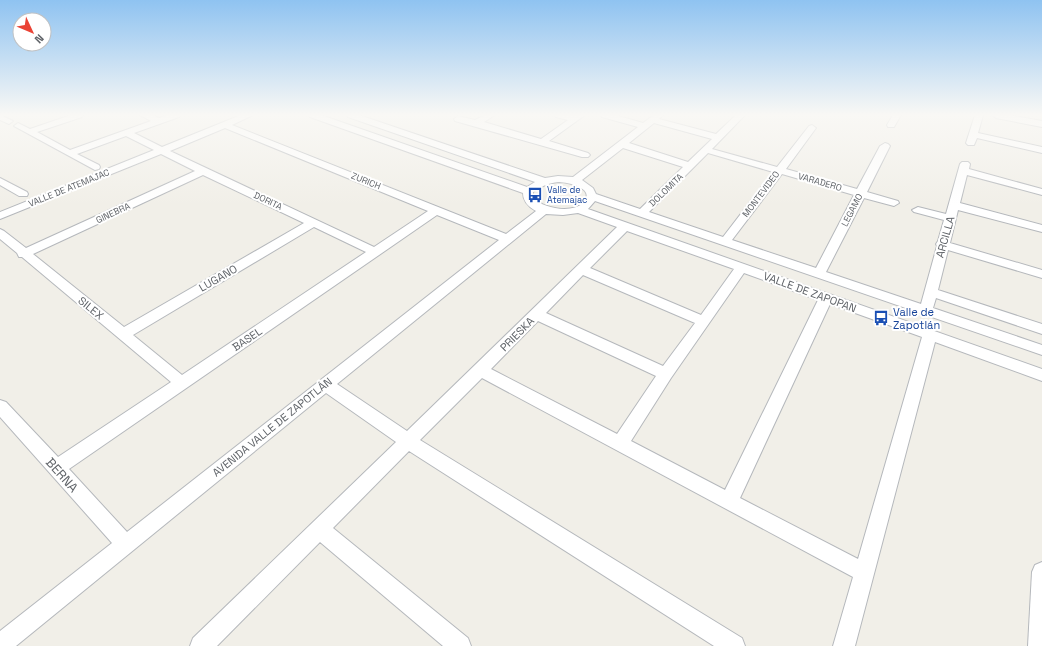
<svg xmlns="http://www.w3.org/2000/svg" width="1042" height="646" viewBox="0 0 1042 646" font-family="'Space Grotesk',sans-serif">
<style>
.lines{fill:none;stroke-linecap:round;stroke-linejoin:round}
.street-casing{stroke:#b5b8bc;stroke-width:2}
.street{fill:#fff;fill-rule:evenodd}
.labels{text-anchor:middle;dominant-baseline:central;stroke-width:4;stroke-linejoin:round;paint-order:stroke}
.far-street-label{font-size:9px;fill:#5f6368;stroke:#fff}
.far-transit-label{font-size:9px;fill:#164399;stroke:#fff;text-anchor:start}
.street-label{font-size:11px;fill:#5f6368;stroke:#fff}
.transit-label{font-size:11px;fill:#164399;stroke:#fff;text-anchor:start}
.near-street-label{font-size:13px;fill:#5f6368;stroke:#fff}
</style>
<rect width="100%" height="100%" fill="#f1efe8"/>
<g class="lines">
<defs>
<g id="street">
<path d="M0 115 13 121 9 124 0 120Z"/>
<path d="M71 115H83L82 117 37 132 70 150 151 121 140 115H152L159 118 168 115H180L179 117 134 133 162 147 241 115H253L232 125 506 234 536 211C529 207 523 202 523 193L310 117 309 115H321L527 187 535 182 348 117 347 115H359L545 178 558 176 573 177 638 127 602 117 601 115H615L643 123 654 115H663L659 119 716 134 736 115H745L712 149 777 167 809 126 812 125 816 128 786 169 857 189 880 146 885 143 888 144 890 146 867 192 898 201 899 203 894 206 864 198 826 272 921 304 937 246 936 244 938 241 944 220 914 212 912 210 918 207 946 214 960 164 962 162H968L970 164 969 169 1042 189V195L967 175 960 203 1042 225V232L958 210 950 243 1042 270V278L948 250 938 290 1042 324V334L936 298 933 308 1042 345V355L595 201 588 209 1042 369V381L935 342 855 646H833L853 577 482 378 420 440 742 638 745 646H714L409 451 333 528 468 638 471 646H443L320 542 217 646H190L193 638 396 442 326 393 16 646H0V631L112 543 0 417V400L6 402 58 457 171 382 22 257H19L17 253 0 239V229L4 231 26 248 195 171 161 154 0 219V212L154 150 126 136 77 154 99 165 100 167 99 169 95 170 14 126 18 123 30 129ZM654 123 712 139 688 162 629 143ZM225 128 428 211 374 247 170 151ZM623 148 683 167 640 209 596 194 593 188 582 180ZM708 153 773 172 723 237 649 212ZM782 174 854 195 816 268 732 240ZM203 175 304 223 124 327 33 254ZM558 182C567 182 597 188 583 203 571 214 543 208 533 198V192C541 186 549 183 558 182ZM578 213 617 227 407 431 337 384 546 214 563 215ZM437 215 499 240 127 532 69 469ZM314 227 366 252 182 375 133 335ZM627 231 734 269 701 315 590 268ZM744 273 818 300 725 490 631 441 671 378ZM583 275 695 323 663 366 546 313ZM830 304 922 337 858 559 740 498ZM538 321 656 376 617 434 491 369Z"/>
<path d="M485 115H495L484 122 541 139 568 120 556 117 555 115H585L549 141 588 153 590 155 588 157H582L455 121 454 119 458 116 475 120Z"/>
<path d="M893 115H901L894 127H888L887 125Z"/>
<path d="M975 115H983L978 133 1042 147V153L977 138 974 145H968L966 143Z"/>
<path d="M992 115H1009L1042 121V127L996 118Z"/>
<path d="M0 178 27 192 28 194 27 196H19L0 185Z"/>
<path d="M1042 562V646H1028L1032 572 1035 565Z"/>
</g>
</defs>
<use href="#street" class="street-casing"/>
<use href="#street" class="street"/>
</g>
<linearGradient id="sky" x2="0" y2="1"><stop stop-color="#8fc3f1"/><stop offset="0.56" stop-color="#f9f8f5"/><stop offset="1" stop-color="#f9f8f5" stop-opacity="0"/></linearGradient>
<rect width="1042" height="205" fill="url(#sky)"/>
<defs>
<symbol id="bus-bare" viewBox="-9 -9 18 18"><path d="M-5-6H5V4H4V6H2V4H-2V6H-4V4H-5ZM-3.5-4V0h7V-4ZM-3.5 1.2v1.5H-2V1.2ZM2 1.2v1.5H3.5V1.2Z" fill="#1a4fb4" stroke="#fff" stroke-width="2.5" paint-order="stroke"/></symbol>
</defs>
<g fill-rule="evenodd">
<use href="#bus-bare" x="524" y="184" width="22" height="22"/>
<use href="#bus-bare" x="870" y="307" width="22" height="22"/>
</g>
<g class="labels">
<g class="far-street-label">
<text transform="translate(366 181) rotate(22)">ZURICH</text>
<text transform="translate(820 182) rotate(16)">VARADERO</text>
<text transform="translate(69 188) rotate(-22)">VALLE DE ATEMAJAC</text>
<text transform="translate(666 190) rotate(-44)">DOLOMITA</text>
<text transform="translate(761 194) rotate(-53)">MONTEVIDEO</text>
<text transform="translate(268 201) rotate(25)">DORITA</text>
<text transform="translate(852 210) rotate(-63)">LEGAMO</text>
<text transform="translate(113 213) rotate(-25)">GINEBRA</text>
</g>
<g class="far-transit-label">
<text x="547" y="190">Valle de<tspan x="547" dy="10">Atemajac</tspan></text>
</g>
<g class="street-label">
<text transform="translate(945 237) rotate(-74)">ARCILLA</text>
<text transform="translate(218 278) rotate(-30)">LUGANO</text>
<text transform="translate(810 292) rotate(20)">VALLE DE ZAPOPAN</text>
<text transform="translate(91 308) rotate(39)">SILEX</text>
<text transform="translate(517 334) rotate(-45)">PRIESKA</text>
<text transform="translate(247 339) rotate(-34)">BASEL</text>
<text transform="translate(272 427) rotate(-39)">AVENIDA VALLE DE ZAPOTLÁN</text>
</g>
<g class="transit-label">
<text x="893" y="312">Valle de<tspan x="893" dy="13">Zapotlán</tspan></text>
</g>
<g class="near-street-label">
<text transform="translate(62 475) rotate(48)">BERNA</text>
</g>
</g>
<g transform="translate(32 32) rotate(134)"><circle r="19" fill="#ffffff" stroke="#bfc1c3"/>
<path d="M0-3L7 15L0 10L-7 15Z" fill="#ea4335"/>
<text y="-6" font-size="11" font-weight="bold" text-anchor="middle" fill="#5f6368">N</text>
</g>
</svg>
